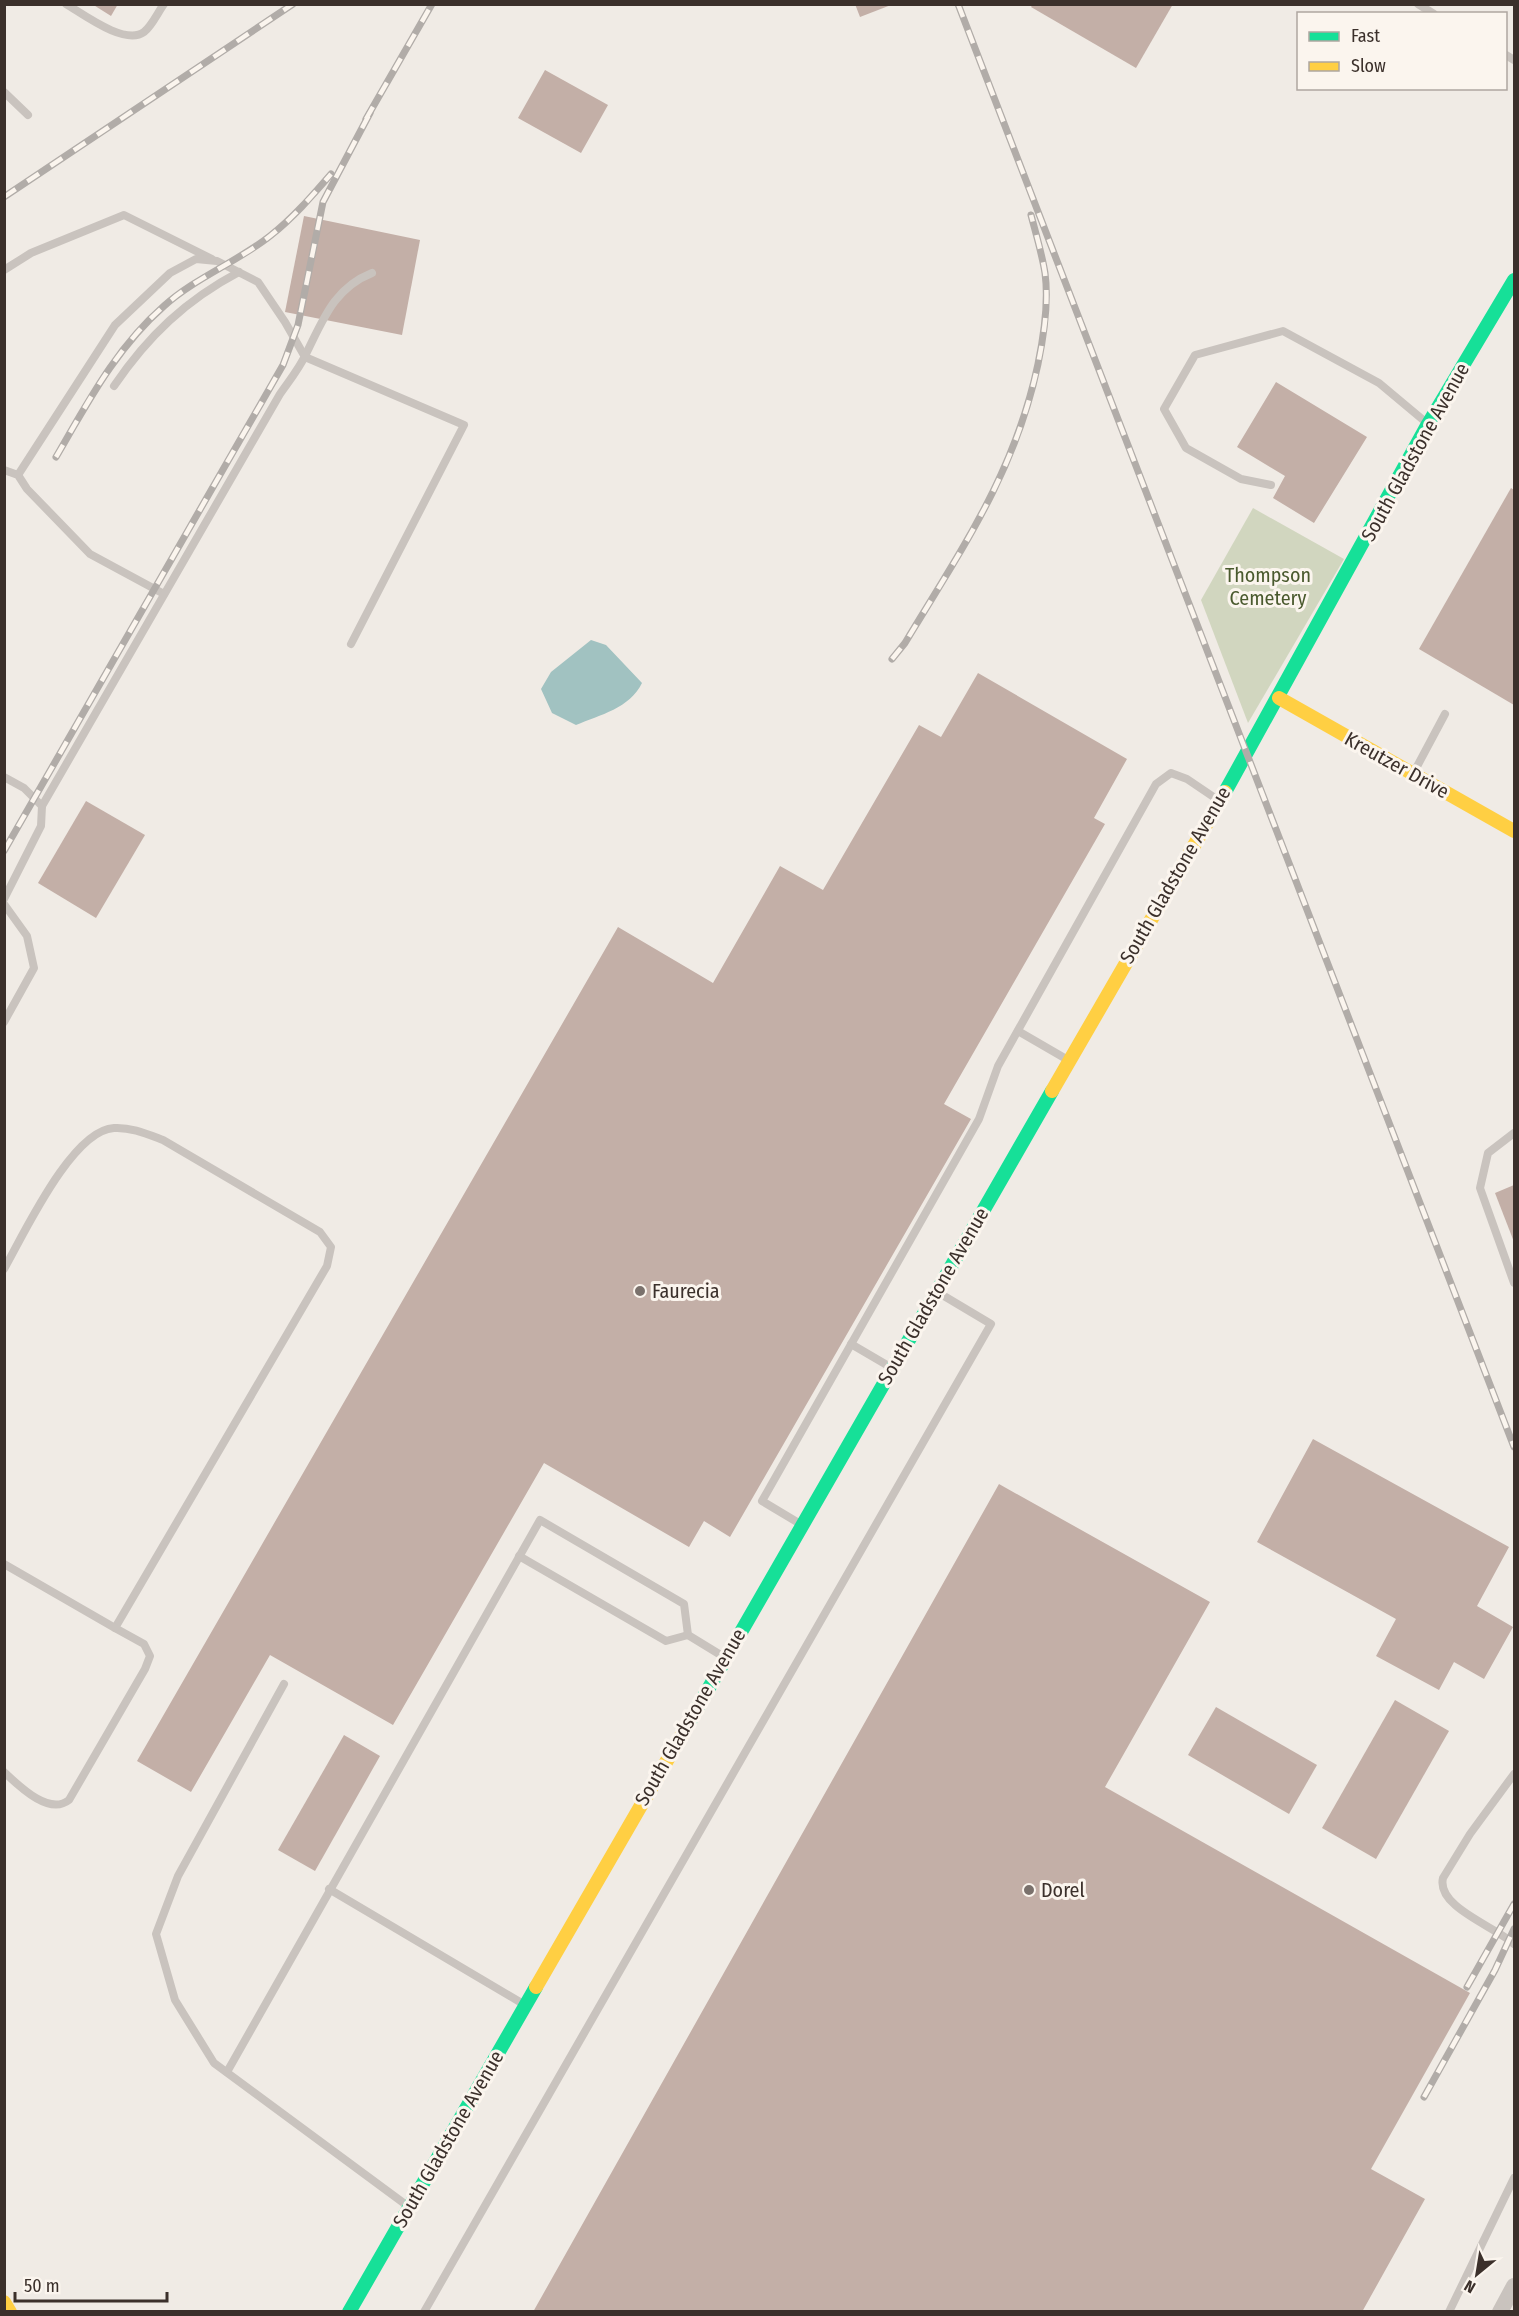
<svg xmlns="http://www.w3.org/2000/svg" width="1519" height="2316" viewBox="0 0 1519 2316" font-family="'Fira Sans Condensed',sans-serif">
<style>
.green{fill:#d1d6bf}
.water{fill:#a1c2c1}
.building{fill:#c3afa7}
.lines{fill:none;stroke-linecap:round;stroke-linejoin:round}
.lane{stroke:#c9c3be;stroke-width:8}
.street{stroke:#c9c3be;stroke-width:16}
.fast{stroke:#16e098;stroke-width:14}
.slow{stroke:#ffcf43;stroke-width:14}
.rail-casing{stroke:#b1aca8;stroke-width:7}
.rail{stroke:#fbf5ee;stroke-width:4.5;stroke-dasharray:14;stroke-linecap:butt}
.poi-dot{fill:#7a716c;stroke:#fbf5ee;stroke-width:2}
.labels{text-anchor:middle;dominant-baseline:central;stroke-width:6;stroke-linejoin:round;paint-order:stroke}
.street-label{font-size:20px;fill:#3b302b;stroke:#fbf5ee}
.park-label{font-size:20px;fill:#4a5a2e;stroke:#fbf5ee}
.poi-label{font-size:20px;fill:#3b302b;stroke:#fbf5ee;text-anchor:start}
</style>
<rect width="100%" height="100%" fill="#f0ebe5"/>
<path class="green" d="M1253 508 1344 559 1248 723 1201 600Z"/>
<path class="water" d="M591 640 606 645 642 683C630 708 600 715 576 725L552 713 541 689 551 672Z"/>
<g class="building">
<path d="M92 4H118L111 16Z"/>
<path d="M855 4H891V5L860 17Z"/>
<path d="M1033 4H1173L1136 68 1031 7Z"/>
<path d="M545 70 608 105 581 153 518 118Z"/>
<path d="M304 216 420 240 402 335 285 312Z"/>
<path d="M1276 382 1367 437 1314 523 1273 498 1285 476 1237 447Z"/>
<path d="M1511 488 1514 490V705L1419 649Z"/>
<path d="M978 673 1127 759 1094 818 1105 824 944 1104 971 1119 730 1537 704 1521 689 1547 544 1463 393 1725 270 1655 191 1792 137 1761 618 927 713 983 780 866 823 890 919 725 941 737Z"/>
<path d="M86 801 145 835 96 918 38 883Z"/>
<path d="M1514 1185V1242L1495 1193Z"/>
<path d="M1313 1439 1509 1547 1477 1606 1513 1627 1484 1679 1454 1662 1439 1690 1376 1656 1396 1619 1257 1542Z"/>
<path d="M999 1484 1210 1602 1105 1787 1470 1993 1371 2169 1425 2199 1362 2312H533Z"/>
<path d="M1395 1700 1449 1731 1376 1859 1322 1828Z"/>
<path d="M1216 1707 1317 1765 1289 1814 1188 1755Z"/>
<path d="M344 1735 380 1756 315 1871 278 1850Z"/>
</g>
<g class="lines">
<g class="lane">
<path d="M66 4C83 14 125 46 144 32 152 26 158 12 164 4"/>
<path d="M1418 4 1434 14"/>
<path d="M1506 55 1514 60"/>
<path d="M4 92 28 115"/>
<path d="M4 270 31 253 124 215 212 259"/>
<path d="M114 386C148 336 186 300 239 272"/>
<path d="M4 470 18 475 27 489 90 554 164 594"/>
<path d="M18 475 115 325 170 273 196 259 217 261 258 282 285 322 305 357 464 425 351 644"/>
<path d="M1271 485 1241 479 1186 448 1164 409 1195 355 1283 331 1379 383 1428 424"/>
<path d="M1413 774 1445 714"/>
<path d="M4 777 24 788 42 806 41 826 4 899"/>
<path d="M42 806 280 394C289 381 299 369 306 354 323 320 334 288 372 273"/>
<path d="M4 904 27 936 34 968 4 1022"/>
<path d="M1018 1031 1068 1060"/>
<path d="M1514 1133 1488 1153 1480 1188 1514 1283"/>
<path d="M4 1269C24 1234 72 1130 114 1128 131 1127 147 1134 163 1140L320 1232 331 1247 327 1266 115 1628 144 1644 150 1656 145 1669 69 1800C49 1816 19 1786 4 1772"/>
<path d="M851 1344 892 1368"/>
<path d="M802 1525 762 1501 979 1119 998 1066 1156 784 1171 773 1187 779 1218 800"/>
<path d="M519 1556 666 1641 688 1635"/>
<path d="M4 1564 115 1628"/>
<path d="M284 1684 178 1876 156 1934 175 2000 214 2063 409 2207"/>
<path d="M1514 1774 1470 1834 1443 1878C1436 1907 1496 1927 1514 1944"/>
<path d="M329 1889 525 2005"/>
<path d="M227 2072 540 1520 684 1604 688 1635 724 1657"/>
<path d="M424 2312 991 1324 939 1293"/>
<path d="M1449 2312 1514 2178"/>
</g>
<path class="street" d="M1500 2312 1514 2286"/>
<g class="fast">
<path d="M1225 792 1428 424 1514 280"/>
<path d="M687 1726 1052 1091"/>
<path d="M349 2312 536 1987"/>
</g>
<g class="slow">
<path d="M1279 698 1514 831"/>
<path d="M1052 1091 1225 792"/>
<path d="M536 1987 687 1726"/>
<path d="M4 2302 10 2312"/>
</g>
<defs>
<g id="rail">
<path d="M958 4 1514 1447"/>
<path d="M366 119 432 4"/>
<path d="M4 197 293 4"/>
<path d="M56 457C88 402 116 348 164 306 195 278 237 262 270 236 293 218 312 196 331 174"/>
<path d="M892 659 905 643C961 550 1015 473 1038 364 1044 335 1049 303 1045 273 1042 254 1036 234 1031 215"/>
<path d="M4 851 283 365 298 325 323 202 370 113"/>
<path d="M1467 1987 1514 1904"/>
<path d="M1424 2097 1495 1970 1514 1929"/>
</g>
</defs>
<use href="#rail" class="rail-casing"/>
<use href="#rail" class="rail"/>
</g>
<g class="poi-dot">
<circle cx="640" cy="1291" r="6"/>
<circle cx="1029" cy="1890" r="6"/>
</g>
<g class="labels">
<g class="street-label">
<text transform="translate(1415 452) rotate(-61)">South Gladstone Avenue</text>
<text transform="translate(1397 765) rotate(29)">Kreutzer Drive</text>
<text transform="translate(1175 875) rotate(-60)">South Gladstone Avenue</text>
<text transform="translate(933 1296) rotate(-60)">South Gladstone Avenue</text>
<text transform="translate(690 1717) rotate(-60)">South Gladstone Avenue</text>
<text transform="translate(448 2139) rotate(-60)">South Gladstone Avenue</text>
</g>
<g class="park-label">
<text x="1268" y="575">Thompson<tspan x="1268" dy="23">Cemetery</tspan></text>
</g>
<g class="poi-label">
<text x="652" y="1291">Faurecia</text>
<text x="1041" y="1890">Dorel</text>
</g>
</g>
<rect width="1519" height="2316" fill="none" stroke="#3b302b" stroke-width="12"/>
<rect x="1297" y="12" width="210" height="78" fill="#fbf5ee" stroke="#aea6a0" stroke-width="1.5"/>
<rect x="1309" y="32" width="30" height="9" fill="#16e098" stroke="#aea6a0" stroke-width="1.5"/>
<text x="1351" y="42" font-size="18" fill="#3b302b">Fast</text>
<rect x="1309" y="62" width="30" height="9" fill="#ffcf43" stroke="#aea6a0" stroke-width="1.5"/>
<text x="1351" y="72" font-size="18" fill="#3b302b">Slow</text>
<g transform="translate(1477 2274) rotate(210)" stroke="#fbf5ee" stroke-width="4.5" paint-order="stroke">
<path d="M0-4.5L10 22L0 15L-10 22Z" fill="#3b302b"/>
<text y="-9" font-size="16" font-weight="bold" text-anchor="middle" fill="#3b302b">N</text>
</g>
<path d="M15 2292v9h152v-9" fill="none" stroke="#3b302b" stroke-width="3"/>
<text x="24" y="2292" font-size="18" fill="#3b302b" stroke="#fbf5ee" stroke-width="4.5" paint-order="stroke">50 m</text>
</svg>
